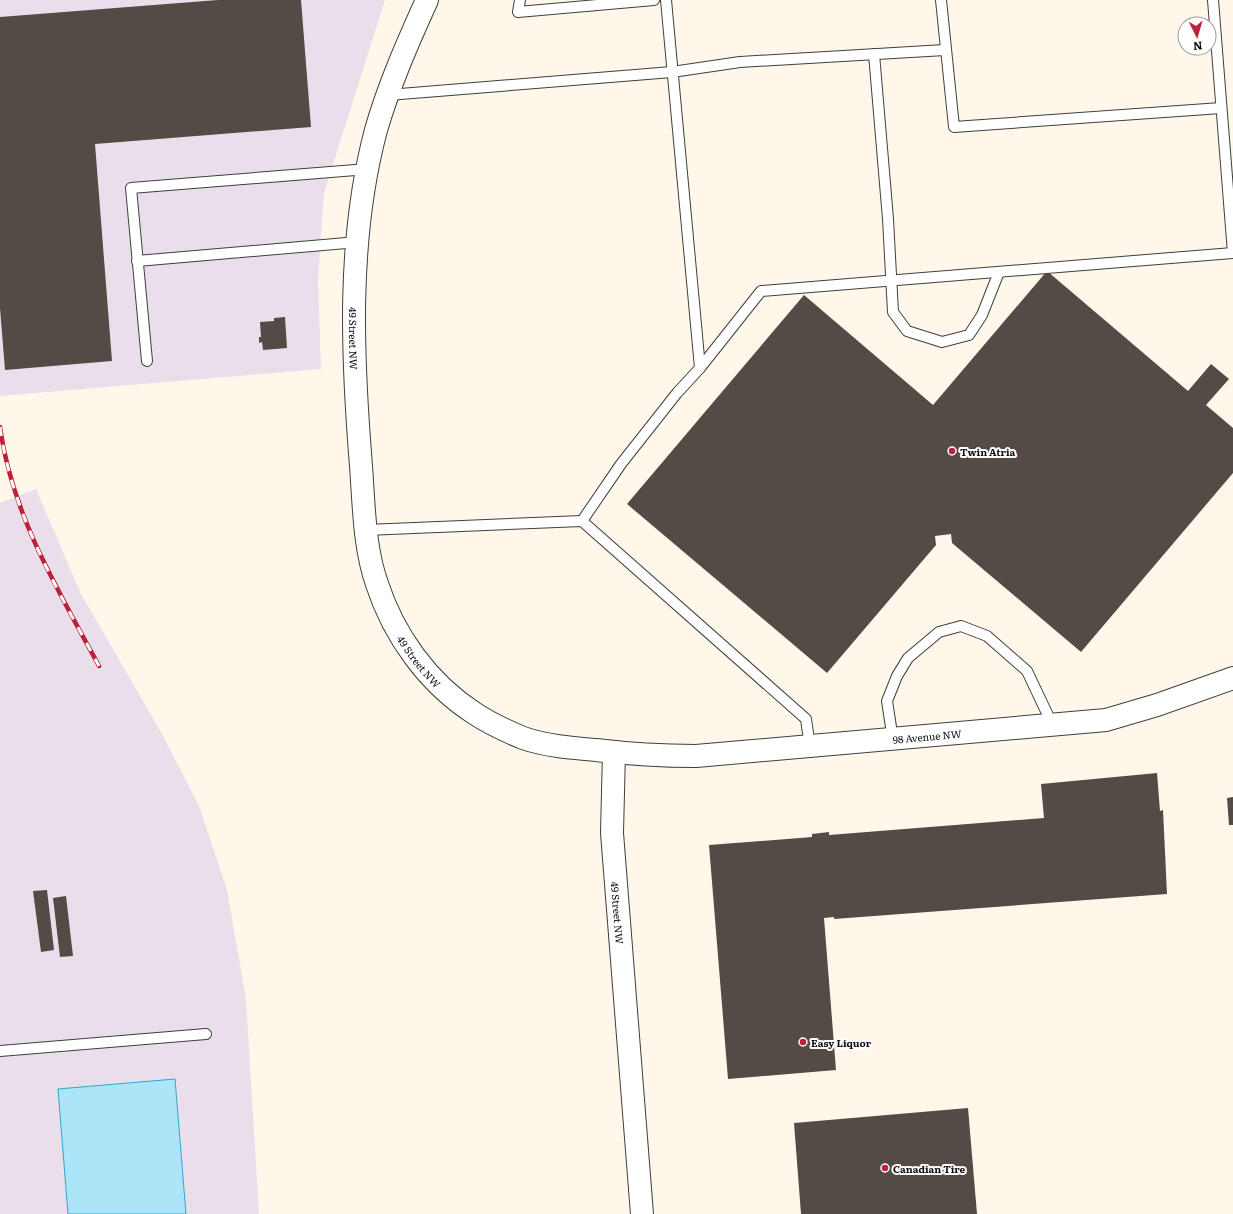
<svg xmlns="http://www.w3.org/2000/svg" width="1233" height="1214" viewBox="0 0 1233 1214" font-family="Literata,serif">
<style>
.industrial{fill:#e8dfeb}
.water{fill:#ace5f8;stroke:#31a5d2}
.building{fill:#544b47}
.lines{fill:none;stroke-linecap:round;stroke-linejoin:round}
.service-casing{stroke:#3e3e3e;stroke-width:12}
.tertiary-casing{stroke:#3e3e3e;stroke-width:24}
.service{stroke:#fff;stroke-width:10}
.tertiary{stroke:#fff;stroke-width:22}
.rail-casing{stroke:#c01f3a;stroke-width:4.5}
.rail{stroke:#fff;stroke-width:3;stroke-dasharray:9;stroke-linecap:butt}
.poi-dot{fill:#c01f3a;stroke:#fff;stroke-width:1.5}
.labels{text-anchor:middle;dominant-baseline:central;stroke-width:4;stroke-linejoin:round;paint-order:stroke}
.street-label{font-size:10px;fill:#0b0b0b;stroke:#fff}
.poi-label{font-size:10px;font-weight:bold;fill:#0b0b0b;stroke:#fff;text-anchor:start}
</style>
<rect width="100%" height="100%" fill="#fff8ea"/>
<g class="industrial">
<path d="M0 0H385L324 193 318 281 321 369 0 396Z"/>
<path d="M36 489 81 594 161 732 199 806 227 890 246 999 259 1214H0V503Z"/>
</g>
<path class="water" d="M175 1079 186 1214H68L58 1089Z"/>
<g class="building">
<path d="M218 0H301L311 127 95 144 112 361 5 370 0 308V17Z"/>
<path d="M1047 271 1188 391 1211 364 1229 379 1206 405 1233 428V473L1081 652 952 543 951 534 935 536 936 545 827 673 627 504 804 295 933 405Z"/>
<path d="M285 317 287 348 263 350 262 342 259 343V337H261L260 322 274 321V318Z"/>
<path d="M1157 773 1160 811 1163 810 1167 894 834 919V917L824 918 836 1070 728 1079 709 845 812 837V834L829 832V835L1044 818 1041 784Z"/>
<path d="M1233 797V825H1229L1227 798Z"/>
<path d="M47 890 54 950 41 952 33 891Z"/>
<path d="M66 896 73 956 60 957 53 898Z"/>
<path d="M968 1108 977 1214H801L794 1123Z"/>
</g>
<g class="lines">
<defs>
<g id="service">
<path d="M520 0 518 12 654 0"/>
<path d="M666 0 700 368"/>
<path d="M941 0 954 127 1221 108"/>
<path d="M1213 0 1233 253"/>
<path d="M874 54 888 219 893 312 907 331 942 342 969 335 982 315 999 272"/>
<path d="M388 95 672 72 740 62 945 50"/>
<path d="M137 261 358 242"/>
<path d="M147 361 131 188 368 169"/>
<path d="M366 530 582 521"/>
<path d="M893 740 887 701 897 676 908 658 939 632 961 626 987 636 1027 671 1053 726"/>
<path d="M810 747 806 719 582 521 621 464 677 393 700 368 761 291 1233 253"/>
<path d="M0 1051 206 1034"/>
</g>
<g id="tertiary">
<path id="s1" d="M427 0C408 42 389 85 376 130 347 239 352 355 361 466 364 506 364 547 377 584 394 636 428 683 474 713 489 723 506 731 523 738 546 746 572 748 596 750 629 754 662 756 696 756L1106 720 1157 705 1233 678"/>
<path id="s2" d="M614 752 612 833 642 1214"/>
</g>
</defs>
<use href="#service" class="service-casing"/>
<use href="#tertiary" class="tertiary-casing"/>
<use href="#service" class="service"/>
<use href="#tertiary" class="tertiary"/>
<defs>
<path id="rail" d="M0 427C12 515 58 590 99 666"/>
</defs>
<use href="#rail" class="rail-casing"/>
<use href="#rail" class="rail"/>
</g>
<g class="poi-dot">
<circle cx="952" cy="451" r="4"/>
<circle cx="803" cy="1042" r="4"/>
<circle cx="885" cy="1168" r="4"/>
</g>
<g class="labels">
<g class="street-label">
<text stroke="none"><textPath href="#s1" startOffset="350">49 Street NW</textPath></text>
<text stroke="none"><textPath href="#s1" startOffset="686">49 Street NW</textPath></text>
<text stroke="none"><textPath href="#s1" startOffset="1223">98 Avenue NW</textPath></text>
<text stroke="none"><textPath href="#s2" startOffset="161">49 Street NW</textPath></text>
</g>
<g class="poi-label">
<text x="960" y="451">Twin Atria</text>
<text x="811" y="1042">Easy Liquor</text>
<text x="893" y="1168">Canadian Tire</text>
</g>
</g>
<g transform="translate(1197 36) rotate(175)"><circle r="19" fill="#ffffff" stroke="#9d9d9d"/>
<path d="M0-3L7 15L0 10L-7 15Z" fill="#c01f3a"/>
<text y="-6" font-size="11" font-weight="bold" text-anchor="middle" fill="#0b0b0b">N</text>
</g>
</svg>
